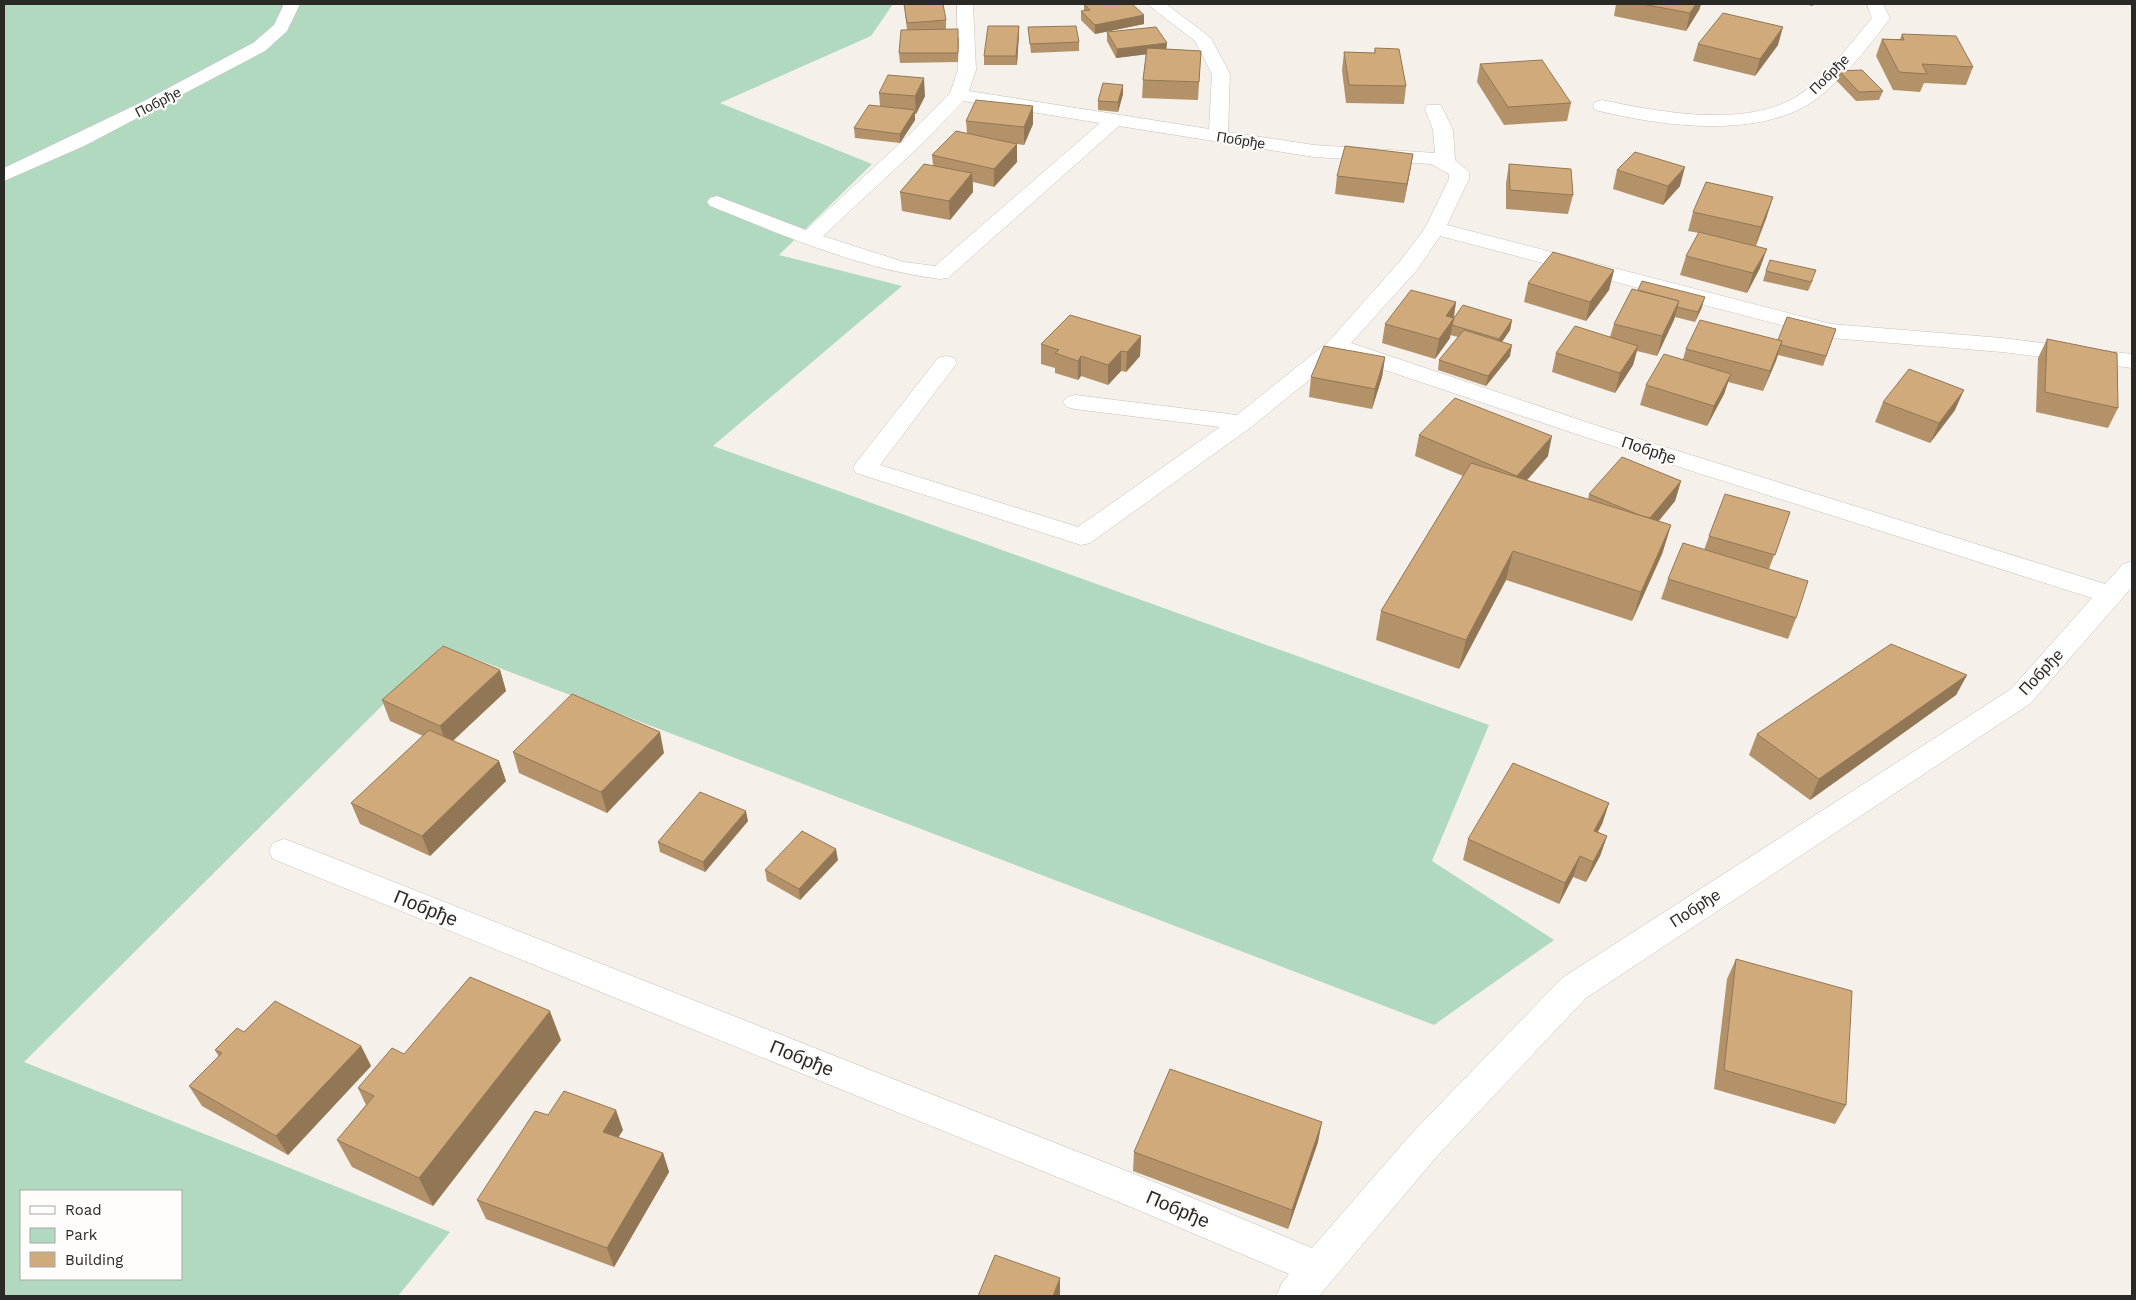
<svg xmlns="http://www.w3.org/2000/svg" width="2136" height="1300" viewBox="0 0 2136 1300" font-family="'Work Sans',sans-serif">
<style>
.green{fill:#b1d9c0;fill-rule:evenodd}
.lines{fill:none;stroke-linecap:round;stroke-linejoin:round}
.minor-casing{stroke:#c5c1bb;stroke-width:1}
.minor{fill:#fff;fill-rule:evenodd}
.wall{fill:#b3926a}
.shaded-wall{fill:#927756}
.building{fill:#d0aa7b;stroke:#927756}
.labels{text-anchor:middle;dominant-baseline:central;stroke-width:4.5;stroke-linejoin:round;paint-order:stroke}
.far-street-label{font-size:14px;fill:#2a2926;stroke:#fefdfc}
.street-label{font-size:16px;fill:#2a2926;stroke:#fefdfc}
.near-street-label{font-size:19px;fill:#2a2926;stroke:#fefdfc}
</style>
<rect width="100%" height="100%" fill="#f5f0ea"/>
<path class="green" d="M4 4H893L871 36 720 103 872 164 779 255 902 286 713 446 1489 725 1432 861 1554 940 1434 1025 442 646 24 1062 450 1232 398 1296H4ZM21 1191H181V1279H21Z"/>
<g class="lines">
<defs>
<g id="minor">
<path d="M284 4H300L287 31 265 51 84 146 4 181V168L144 101 253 43 274 25Z"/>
<path d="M957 4H973L976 70 969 91 1209 129 1212 74 1195 41 1147 4H1166L1211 38 1230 74 1228 132 1314 145 1435 153 1433 130 1425 109 1427 105H1441L1453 130 1455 160 1469 172V179L1447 225 1831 324 2002 338 2132 354V368L2002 352 1831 338 1440 236 1417 270 1351 343 1601 427 2105 584 2123 564 2132 561V587L2031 703 1586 998 1438 1155 1319 1296H1276L1282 1283 1289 1274 1131 1207 273 859 269 851 273 843 284 839 295 843 1157 1183 1312 1248 1412 1133 1562 978 2011 689 2092 598 1585 437 1340 355 1250 428 1090 543 1081 545 856 473 853 468 856 463 938 358 946 356 954 358 957 363 880 465 1078 527 1220 427 1075 409 1067 407 1063 402 1067 397 1075 395 1237 415 1329 341 1401 260 1425 228 1449 179V174L1431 164 1314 157 1119 126 948 278 940 279C860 269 785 236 710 206L707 202 710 198 717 196 806 230 909 135 950 93 958 70ZM963 101 1100 123 935 266 904 262 823 236 923 143Z"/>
<path d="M1867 4H1883L1890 18C1871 45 1831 94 1802 108 1744 138 1656 125 1595 110L1593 106 1595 102 1602 100C1658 112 1748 129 1799 95 1828 75 1850 44 1872 18Z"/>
</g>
</defs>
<use href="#minor" class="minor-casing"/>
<use href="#minor" class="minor"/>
</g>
<g class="wall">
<path d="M904 4 946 20V29L959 38 958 62 900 63 899 53 907 30Z"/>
<path d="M1084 4 1144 24 1095 34 1081 20V11H1084Z"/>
<path d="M1616 4H1701L1699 10 1686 31 1614 16Z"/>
<path d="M1805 4H1816L1812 6Z"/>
<path d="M1019 26 1017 65H984V56Z"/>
<path d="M1028 27 1079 42V51L1031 53Z"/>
<path d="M1107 32 1167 43 1166 49 1201 51 1198 100 1142 98 1143 80 1146 54 1116 58 1107 41Z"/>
<path d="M1902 34 1973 67 1966 85 1924 83 1920 92 1893 90 1876 56 1882 39H1900Z"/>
<path d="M1698 44 1778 45 1755 76 1693 61Z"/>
<path d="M1375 48 1406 86 1404 104 1346 103 1342 70 1344 52 1374 53Z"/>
<path d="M1480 64 1571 103 1567 121 1504 125 1477 82Z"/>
<path d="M1839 71 1883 91 1879 100 1856 101 1836 80Z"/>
<path d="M879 93 925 96 916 114H915V120L900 143 855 138 854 128 880 106Z"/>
<path d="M1123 94 1118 112 1098 110V101Z"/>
<path d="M1033 106V124L1024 145 1017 144V162L994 187 973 182V192L950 220 902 211 900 192 933 166 932 155 967 133 966 121Z"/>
<path d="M1413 154 1404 203 1335 194 1337 176Z"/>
<path d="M1509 164 1573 195 1568 214 1506 209V183Z"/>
<path d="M1617 170 1680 186 1663 205 1613 189Z"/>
<path d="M1693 212 1767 216 1756 246 1760 268 1747 293 1680 275 1686 256 1699 233 1688 231Z"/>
<path d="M1614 270 1609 290 1586 321 1524 302 1528 283Z"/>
<path d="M1766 271 1813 280 1808 291 1763 281Z"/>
<path d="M1632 289 1702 307 1695 322 1675 317 1657 356 1637 351 1633 365 1615 393 1552 372 1556 353 1610 337 1614 324Z"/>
<path d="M1456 302 1454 318 1512 320 1510 330 1502 342 1510 356 1486 386 1438 370 1439 360 1458 337 1450 335V338L1435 359 1382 343 1385 324Z"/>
<path d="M1836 329 1823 366 1778 355 1763 391 1728 382 1724 394 1707 426 1640 405 1646 385 1683 359 1686 349 1778 340Z"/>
<path d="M1141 336 1140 356 1126 372 1121 371 1108 385 1081 376 1078 380 1055 373V368L1041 364V344Z"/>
<path d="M2047 339 2118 408 2108 428 2036 412 2038 358Z"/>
<path d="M1385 357 1382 377 1372 409 1309 397 1311 377Z"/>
<path d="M1883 402 1955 410 1930 443 1875 422Z"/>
<path d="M1419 435 1548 456 1527 480 1588 499 1589 494 1681 481 1675 501 1659 521 1671 525 1662 554 1632 621 1506 580 1459 669 1376 640 1381 611 1463 476 1415 456Z"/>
<path d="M1790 512 1769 569 1796 618 1788 639 1661 599 1668 579 1704 550 1709 536Z"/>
<path d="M500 670 506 691 453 741 499 761 506 781 430 856 360 824 351 803 423 736 390 721 382 700Z"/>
<path d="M1967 675 1956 695 1810 800 1749 755 1757 734Z"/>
<path d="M513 752 664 753 607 813 519 773Z"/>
<path d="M1609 803 1602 824 1598 832 1607 836 1600 856 1586 882 1573 877 1559 904 1463 860 1468 839Z"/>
<path d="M748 821 705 872 660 852 658 842Z"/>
<path d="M838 860 800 900 767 881 765 870Z"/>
<path d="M1736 959 1846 1105 1835 1124 1714 1089 1727 979Z"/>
<path d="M244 1032 361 1046 371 1066 288 1155 202 1106 189 1086 219 1057 215 1050Z"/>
<path d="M561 1040 433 1206 352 1167 337 1140 366 1105 358 1088 404 1054Z"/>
<path d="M548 1115 623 1130 618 1137 663 1153 669 1172 614 1267 486 1219 477 1200Z"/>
<path d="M1318 1142 1288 1229 1133 1171 1134 1152Z"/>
</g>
<g class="shaded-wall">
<path d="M1696 4H1701L1699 10 1686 31 1690 13Z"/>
<path d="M1144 15V24L1095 34V25Z"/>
<path d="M1019 26V35L1017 65 1016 56Z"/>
<path d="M1783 27 1778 45 1755 76 1760 59Z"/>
<path d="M1167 43 1166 52 1116 58 1117 49Z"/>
<path d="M924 78 925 96 916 114 915 96Z"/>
<path d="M1123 85V94L1118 112V102Z"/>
<path d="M1033 106V124L1024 145V127Z"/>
<path d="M915 110V120L900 143V134Z"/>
<path d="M1017 144V162L994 187V169Z"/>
<path d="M1413 154 1410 172 1404 203 1407 184Z"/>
<path d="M1685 167 1680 186 1663 205 1668 186Z"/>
<path d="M972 173 973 192 950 220 949 201Z"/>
<path d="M1773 197 1767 216 1755 246 1761 227Z"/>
<path d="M1767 249 1760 268 1747 293 1753 273Z"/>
<path d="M1614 270 1609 290 1586 321 1590 302Z"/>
<path d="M1705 297 1702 307 1695 322 1698 312Z"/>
<path d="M1679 301 1674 320 1657 356 1662 336Z"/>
<path d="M1456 302 1450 338 1435 359 1439 339 1446 316Z"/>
<path d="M1512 320 1510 330 1497 349 1499 339Z"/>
<path d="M1141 336 1140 356 1126 372 1127 352Z"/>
<path d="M1782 341 1776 361 1763 391 1770 371Z"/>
<path d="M1512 345 1510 356 1486 386 1488 376Z"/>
<path d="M1638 346 1633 365 1615 393 1620 373Z"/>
<path d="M1121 351V371L1108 385V365Z"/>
<path d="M1081 356V376L1078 380V361Z"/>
<path d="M1385 357 1382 377 1372 409 1375 389Z"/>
<path d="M1731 374 1724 394 1707 426 1714 406Z"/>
<path d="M1964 390 1955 410 1930 443 1939 423Z"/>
<path d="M1552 436 1548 456 1513 496 1517 476Z"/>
<path d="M1681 481 1675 501 1643 539 1649 519Z"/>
<path d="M1671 525 1662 554 1632 621 1641 592Z"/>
<path d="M1513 551 1506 580 1459 669 1466 640Z"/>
<path d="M500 670 506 691 447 746 440 726Z"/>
<path d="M1967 675 1956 695 1810 800 1819 779Z"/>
<path d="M660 732 664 753 607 813 601 792Z"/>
<path d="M499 761 506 781 430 856 422 836Z"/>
<path d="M1609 803 1602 824 1587 851 1594 831Z"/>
<path d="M746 811 748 821 705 872 703 862Z"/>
<path d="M1607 836 1600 856 1586 882 1593 862Z"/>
<path d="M836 849 838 860 800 900 799 889Z"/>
<path d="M1580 856 1573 877 1559 904 1565 883Z"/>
<path d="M550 1011 561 1040 433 1206 419 1178Z"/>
<path d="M361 1046 371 1066 288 1155 276 1136Z"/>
<path d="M616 1110 623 1130 610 1151 603 1132Z"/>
<path d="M1322 1122 1318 1142 1288 1229 1292 1210Z"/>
<path d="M663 1153 669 1172 614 1267 607 1248Z"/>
<path d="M1060 1278V1296H1053Z"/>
</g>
<g class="building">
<path d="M904 4H943L946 20 907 23Z"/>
<path d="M1084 4H1132L1144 15 1095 25 1081 11 1090 10Z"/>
<path d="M1642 4H1696L1690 13Z"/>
<path d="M1723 13 1783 27 1760 59 1698 44Z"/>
<path d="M988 26H1019L1016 56H984Z"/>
<path d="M1076 26 1079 42 1030 44 1028 27Z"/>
<path d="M1156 27 1167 43 1117 49 1107 32Z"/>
<path d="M958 29V53H899L901 30Z"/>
<path d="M1902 34 1956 36 1973 67 1922 64 1927 74 1899 72 1882 39 1904 40Z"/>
<path d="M1147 48 1201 51 1199 82 1143 80Z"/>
<path d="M1375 48 1399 49 1406 86 1349 85 1344 52 1375 53Z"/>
<path d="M1542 60 1571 103 1508 107 1480 64Z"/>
<path d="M1862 70 1883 91 1859 92 1839 71Z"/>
<path d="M888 75 924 78 915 96 879 93Z"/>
<path d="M1103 83 1123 85 1118 102 1098 101Z"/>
<path d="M976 100 1033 106 1024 127 966 121Z"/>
<path d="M869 105 915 110 900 134 854 128Z"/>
<path d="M956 131 1017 144 994 169 932 155Z"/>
<path d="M1345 146 1413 154 1407 184 1337 176Z"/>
<path d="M1635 152 1685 167 1668 186 1617 170Z"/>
<path d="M924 164 972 173 949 201 900 192Z"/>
<path d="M1509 164 1571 169 1573 195 1510 190Z"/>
<path d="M1706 182 1773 197 1761 227 1693 212Z"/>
<path d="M1699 232 1767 249 1753 273 1686 256Z"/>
<path d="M1553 252 1614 270 1590 302 1528 283Z"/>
<path d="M1770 260 1816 270 1811 282 1766 271Z"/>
<path d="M1642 281 1705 297 1698 312 1677 307 1679 301 1638 290Z"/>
<path d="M1632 289 1679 301 1662 336 1614 324Z"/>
<path d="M1411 290 1456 302 1446 316 1454 318 1439 339 1385 324Z"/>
<path d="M1463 305 1512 320 1499 339 1452 325 1454 318Z"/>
<path d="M1070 315 1141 336 1127 352 1121 351 1108 365 1081 356 1078 361 1055 353 1059 350 1041 344Z"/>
<path d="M1787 317 1836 329 1826 356 1781 345 1782 341 1778 340Z"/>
<path d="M1700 320 1782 341 1770 371 1686 349Z"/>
<path d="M1575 326 1638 346 1620 373 1556 353Z"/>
<path d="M1464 330 1512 345 1488 376 1439 360Z"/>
<path d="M2047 339 2117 353 2118 408 2045 392Z"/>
<path d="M1324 346 1385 357 1375 389 1311 377Z"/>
<path d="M1664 354 1731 374 1714 406 1646 385Z"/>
<path d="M1909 369 1964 390 1939 423 1883 402Z"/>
<path d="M1455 398 1552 436 1517 476 1419 435Z"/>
<path d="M1622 457 1681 481 1650 518 1639 515 1589 494Z"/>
<path d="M1471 463 1671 525 1641 592 1513 551 1466 640 1381 611Z"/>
<path d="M1725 494 1790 512 1775 555 1709 536Z"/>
<path d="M1683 543 1808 581 1796 618 1668 579Z"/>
<path d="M1891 644 1967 675 1819 779 1757 734Z"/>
<path d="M443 646 500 670 440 726 382 700Z"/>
<path d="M572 694 660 732 601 792 513 752Z"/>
<path d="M429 730 499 761 422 836 351 803Z"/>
<path d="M1513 763 1609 803 1594 831 1607 836 1593 862 1580 856 1565 883 1468 839Z"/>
<path d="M700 792 746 811 703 862 658 842Z"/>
<path d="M802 831 836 849 799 889 765 870Z"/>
<path d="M1736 959 1852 991 1846 1105 1724 1070Z"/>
<path d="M470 977 550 1011 419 1178 337 1140 374 1096 358 1088 392 1048 404 1054Z"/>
<path d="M275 1001 361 1046 276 1136 189 1086 222 1053 215 1050 237 1028 244 1032Z"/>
<path d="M1170 1069 1322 1122 1292 1210 1134 1152Z"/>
<path d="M564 1091 616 1110 603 1132 663 1153 607 1248 477 1200 535 1111 548 1115Z"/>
<path d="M995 1255 1060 1278 1053 1296H978Z"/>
</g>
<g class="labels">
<g class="far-street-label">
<text transform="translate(1829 74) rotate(-45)">Побрђе</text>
<text transform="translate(158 102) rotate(-27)">Побрђе</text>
<text transform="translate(1241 140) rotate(9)">Побрђе</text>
</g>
<g class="street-label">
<text transform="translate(1649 450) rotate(18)">Побрђе</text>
<text transform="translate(2041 672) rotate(-47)">Побрђе</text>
<text transform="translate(1695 908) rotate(-33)">Побрђе</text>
</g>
<g class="near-street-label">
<text transform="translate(426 908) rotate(22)">Побрђе</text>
<text transform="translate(802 1058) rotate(22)">Побрђе</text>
<text transform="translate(1178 1209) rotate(23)">Побрђе</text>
</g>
</g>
<rect width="2136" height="1300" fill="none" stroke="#2a2926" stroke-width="10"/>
<rect x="20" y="1190" width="162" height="90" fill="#fefdfc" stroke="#a9a8a6"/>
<rect x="30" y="1206" width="25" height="8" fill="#ffffff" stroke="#a9a8a6"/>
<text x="65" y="1215" font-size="15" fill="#2a2926">Road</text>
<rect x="30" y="1228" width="25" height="15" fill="#b1d9c0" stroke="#a9a8a6"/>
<text x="65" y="1240" font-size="15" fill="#2a2926">Park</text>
<rect x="30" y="1252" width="25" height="15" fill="#d0aa7b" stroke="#a9a8a6"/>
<text x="65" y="1265" font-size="15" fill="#2a2926">Building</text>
</svg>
